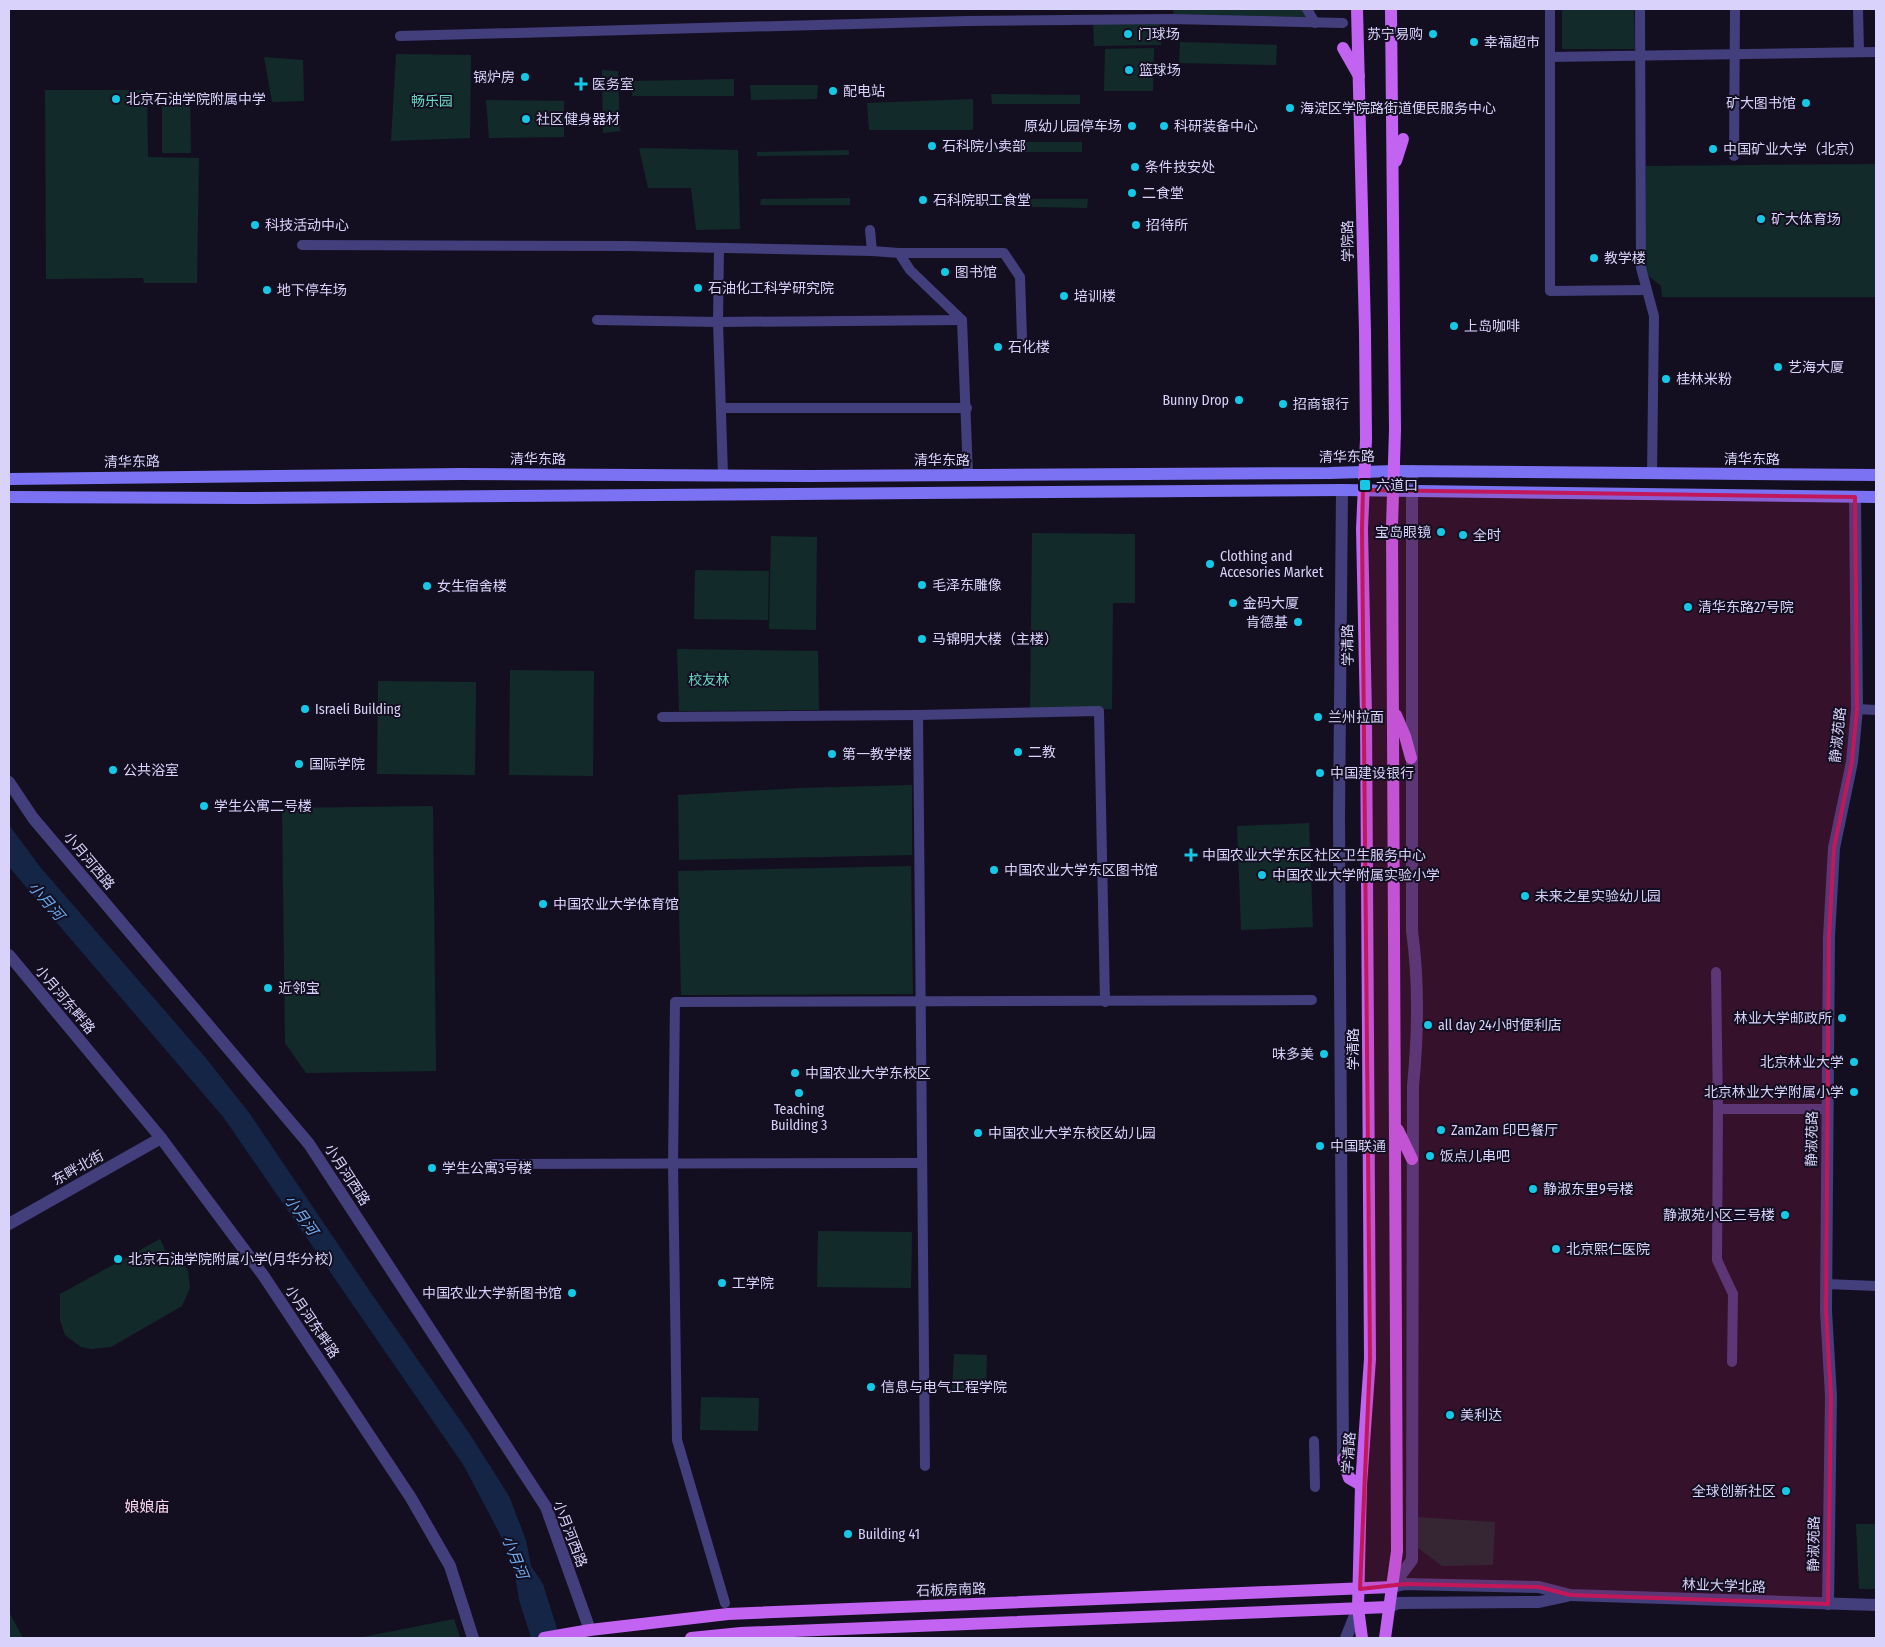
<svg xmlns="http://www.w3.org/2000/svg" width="1885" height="1647" viewBox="0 0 1885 1647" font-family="'Fira Sans Condensed','Noto Sans SC',sans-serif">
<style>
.green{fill:#132a2a}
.water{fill:#142546}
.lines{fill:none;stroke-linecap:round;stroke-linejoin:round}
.minor{stroke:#433e7c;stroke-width:10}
.tertiary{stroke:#433e7c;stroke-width:12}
.secondary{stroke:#7b72f3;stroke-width:12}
.primary{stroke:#c263f2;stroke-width:12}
.marked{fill:#c2185b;fill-opacity:0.2;stroke:#c2185b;stroke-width:4;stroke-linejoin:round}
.poi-dot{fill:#14c8e6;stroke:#130f21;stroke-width:2}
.labels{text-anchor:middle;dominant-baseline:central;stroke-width:4;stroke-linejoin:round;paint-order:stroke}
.poi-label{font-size:14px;fill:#d9d3fb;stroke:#130f21;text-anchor:start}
.park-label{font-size:14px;fill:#65d5be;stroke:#130f21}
.street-label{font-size:14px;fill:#d9d3fb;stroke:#130f21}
.water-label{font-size:15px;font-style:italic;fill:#6aadf2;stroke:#130f21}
.neighbourhood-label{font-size:15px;fill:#fbd5ec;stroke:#130f21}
</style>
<rect width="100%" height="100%" fill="#130f21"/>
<g class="green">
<path d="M1173 9H1306V20L1174 17Z"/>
<path d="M1634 9 1635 49H1562V10Z"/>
<path d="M1161 21V45L1094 46 1093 22Z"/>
<path d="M1180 42 1277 45 1276 65 1179 63Z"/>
<path d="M1154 48 1153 91H1104L1105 49Z"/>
<path d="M396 54 471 55 470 138 391 141Z"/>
<path d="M264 57 303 60 304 101 272 102Z"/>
<path d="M602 70 618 71 620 131 603 133Z"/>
<path d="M734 79V96H632L633 81Z"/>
<path d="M818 85 817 99 751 100 750 85Z"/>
<path d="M45 90H147L148 157 199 158 197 283H144L143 278 46 279Z"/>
<path d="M190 91 191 153H162V92Z"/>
<path d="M991 94 1080 95V104H992Z"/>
<path d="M973 99V130H869L867 103Z"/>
<path d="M486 100 564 101V137L489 138Z"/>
<path d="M993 142H1082V152H991Z"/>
<path d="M639 148 738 150 740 229 696 230 691 188H648Z"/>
<path d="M849 150V155L757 156V152Z"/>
<path d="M1876 164V297H1662L1661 286 1645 273 1646 166Z"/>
<path d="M850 198V205H760L761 199Z"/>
<path d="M992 199H1088L1087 208 992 206Z"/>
<path d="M1032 533 1135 534V603H1113L1112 709H1030Z"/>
<path d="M771 536 817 537 816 630 769 629Z"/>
<path d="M695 570 769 571 768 620 694 619Z"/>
<path d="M677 649 818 651 819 710 679 711Z"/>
<path d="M510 670 594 671 593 776 509 775Z"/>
<path d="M378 681 476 682 475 775 377 774Z"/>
<path d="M912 785V855L679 860 678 795 801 788Z"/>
<path d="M433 806 436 1071 306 1073 285 1043 282 808Z"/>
<path d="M1309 823 1313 927 1241 930 1237 826Z"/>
<path d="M911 866 913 994 681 995 678 871Z"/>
<path d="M818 1231 912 1232 911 1288 817 1287Z"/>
<path d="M160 1239 165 1250 175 1254 188 1270 190 1288 182 1306 111 1347 91 1349 81 1347 65 1335 60 1320V1294Z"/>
<path d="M954 1354 987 1355 986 1393 952 1391Z"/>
<path d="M701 1397 759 1398 758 1431 700 1430Z"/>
<path d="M1416 1517 1495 1522 1493 1565 1442 1566 1417 1547Z"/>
<path d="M1856 1524H1876V1589H1859Z"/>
<path d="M9 1612 23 1638H9Z"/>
<path d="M454 1619 460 1637 456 1638H358Z"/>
</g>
<path class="water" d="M9 825 41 868 205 1057 250 1114 371 1293 469 1433 509 1496 526 1540 531 1566 543 1584 560 1638H531L519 1600 512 1557 464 1466 224 1118 9 867Z"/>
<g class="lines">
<g class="minor">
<path d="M1307 9 1315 23"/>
<path d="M1550 9V291L1645 290"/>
<path d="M1640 9 1641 268 1654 316 1652 474"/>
<path d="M1858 9 1859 52"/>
<path d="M400 36 967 21 1170 19 1343 23"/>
<path d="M1551 57 1876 52"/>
<path d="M1734 156 1735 9"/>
<path d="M870 230 872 251 899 253 910 270 962 320 968 475"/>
<path d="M302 245 627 246 872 251"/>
<path d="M899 253H1004L1020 277 1022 338"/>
<path d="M597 320 718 322 719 249"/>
<path d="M721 408H967"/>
<path d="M723 475 718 322 962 320"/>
<path d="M1857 709 1876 710"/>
<path d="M918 715 925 1466"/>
<path d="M662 717 918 715 1099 711 1105 1002"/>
<path d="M1716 972 1718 1109 1717 1260 1733 1294 1732 1362"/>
<path d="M1718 1109H1827"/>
<path d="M494 1164 921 1163"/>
<path d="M1826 1284 1876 1286"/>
<path d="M1314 1441 1315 1487"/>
<path d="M725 1603 677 1440 673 1164 675 1002 1312 1000"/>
</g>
<g class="tertiary">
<path d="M1342 490 1339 817 1343 1459"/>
<path d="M9 782 33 818 309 1144 546 1507 590 1630"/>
<path d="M9 955 161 1138 263 1275 411 1498 450 1566 473 1638"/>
<path d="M9 1224 161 1138"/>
<path d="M1392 1587 1412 1560 1413 1086C1418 1035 1419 981 1412 931V471"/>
<path d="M1392 1587 1405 1584 1539 1587 1570 1595 1876 1605"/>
<path d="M1828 1604 1831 1396 1826 1311 1829 937 1834 848 1852 762 1857 709 1855 497"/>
<path d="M1389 1607 1398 1603 1539 1602 1567 1596"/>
<path d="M1346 1638 1358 1608"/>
</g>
<g class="secondary">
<path d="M9 479 461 474 811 476 1330 473 1394 471 1876 475"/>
<path d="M9 497 243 498 1342 490 1876 497"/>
</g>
<g class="primary">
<path d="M1357 9 1365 331 1366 439 1362 529 1366 715 1370 1359 1361 1485 1358 1608 1362 1638"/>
<path d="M1343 48 1359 76"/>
<path d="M1396 161 1403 139"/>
<path d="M1396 715 1405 736 1411 758"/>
<path d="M1398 1130 1412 1159"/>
<path d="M1343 1459 1349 1478 1361 1485"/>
<path d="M544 1638 590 1630 728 1614 1392 1587"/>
<path d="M691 1638 741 1633 1389 1607"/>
<path d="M1385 1638 1397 1551 1392 526 1395 430 1391 9"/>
</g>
</g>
<path class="marked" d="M1363 490 1855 497 1857 709 1852 762 1834 848 1829 937 1826 1311 1831 1396 1828 1604 1570 1595 1539 1587 1405 1584 1360 1589 1370 1359 1362 529Z"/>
<g class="poi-dot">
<circle cx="1128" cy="34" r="5"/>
<circle cx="1433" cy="34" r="5"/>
<circle cx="1474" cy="42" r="5"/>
<circle cx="1129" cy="70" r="5"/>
<circle cx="525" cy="77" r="5"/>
<path d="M578.5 76.5h5v5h5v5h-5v5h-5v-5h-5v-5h5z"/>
<circle cx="833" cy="91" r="5"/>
<circle cx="116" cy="99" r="5"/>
<circle cx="1806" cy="103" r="5"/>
<circle cx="1290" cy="108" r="5"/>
<circle cx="526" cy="119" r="5"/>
<circle cx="1132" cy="126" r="5"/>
<circle cx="1164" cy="126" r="5"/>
<circle cx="932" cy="146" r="5"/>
<circle cx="1713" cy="149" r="5"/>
<circle cx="1135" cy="167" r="5"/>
<circle cx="1132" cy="193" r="5"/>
<circle cx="923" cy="200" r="5"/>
<circle cx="1761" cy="219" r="5"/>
<circle cx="255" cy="225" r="5"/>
<circle cx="1136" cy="225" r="5"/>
<circle cx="1594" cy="258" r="5"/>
<circle cx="945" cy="272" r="5"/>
<circle cx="698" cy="288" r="5"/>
<circle cx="267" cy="290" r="5"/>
<circle cx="1064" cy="296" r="5"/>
<circle cx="1454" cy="326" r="5"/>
<circle cx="998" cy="347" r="5"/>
<circle cx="1778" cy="367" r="5"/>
<circle cx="1666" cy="379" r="5"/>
<circle cx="1239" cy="400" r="5"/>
<circle cx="1283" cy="404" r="5"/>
<rect x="1359" y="479" width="12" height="12" rx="2.5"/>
<circle cx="1441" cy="532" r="5"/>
<circle cx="1463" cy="535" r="5"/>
<circle cx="1210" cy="564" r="5"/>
<circle cx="922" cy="585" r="5"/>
<circle cx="427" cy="586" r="5"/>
<circle cx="1233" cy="603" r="5"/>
<circle cx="1688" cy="607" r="5"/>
<circle cx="1298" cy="622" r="5"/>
<circle cx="922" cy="639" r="5"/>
<circle cx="305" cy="709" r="5"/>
<circle cx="1318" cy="717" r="5"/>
<circle cx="1018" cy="752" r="5"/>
<circle cx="832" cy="754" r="5"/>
<circle cx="299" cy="764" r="5"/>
<circle cx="113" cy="770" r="5"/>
<circle cx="1320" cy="773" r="5"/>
<circle cx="204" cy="806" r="5"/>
<path d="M1188.5 847.5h5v5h5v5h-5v5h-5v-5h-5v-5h5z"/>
<circle cx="994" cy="870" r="5"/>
<circle cx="1262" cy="875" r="5"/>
<circle cx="1525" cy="896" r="5"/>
<circle cx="543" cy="904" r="5"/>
<circle cx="268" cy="988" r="5"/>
<circle cx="1842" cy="1018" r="5"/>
<circle cx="1428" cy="1025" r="5"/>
<circle cx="1324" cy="1054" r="5"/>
<circle cx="1854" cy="1062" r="5"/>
<circle cx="795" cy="1073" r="5"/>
<circle cx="1854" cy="1092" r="5"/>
<circle cx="799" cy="1093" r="5"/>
<circle cx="1441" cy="1130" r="5"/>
<circle cx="978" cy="1133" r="5"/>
<circle cx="1320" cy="1146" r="5"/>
<circle cx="1430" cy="1156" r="5"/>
<circle cx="432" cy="1168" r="5"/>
<circle cx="1533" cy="1189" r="5"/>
<circle cx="1785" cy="1215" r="5"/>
<circle cx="1556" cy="1249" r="5"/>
<circle cx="118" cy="1259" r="5"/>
<circle cx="722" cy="1283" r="5"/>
<circle cx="572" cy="1293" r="5"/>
<circle cx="871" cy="1387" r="5"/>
<circle cx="1450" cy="1415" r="5"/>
<circle cx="1786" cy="1491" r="5"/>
<circle cx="848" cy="1534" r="5"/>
</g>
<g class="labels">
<g class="poi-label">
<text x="1138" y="34">门球场</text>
<text x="1423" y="34" text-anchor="end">苏宁易购</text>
<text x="1484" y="42">幸福超市</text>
<text x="1139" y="70">篮球场</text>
<text x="515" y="77" text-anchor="end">锅炉房</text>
<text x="592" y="84">医务室</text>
<text x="843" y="91">配电站</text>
<text x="126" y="99">北京石油学院附属中学</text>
<text x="1796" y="103" text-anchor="end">矿大图书馆</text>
<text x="1300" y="108">海淀区学院路街道便民服务中心</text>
<text x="536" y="119">社区健身器材</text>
<text x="1122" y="126" text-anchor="end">原幼儿园停车场</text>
<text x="1174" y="126">科研装备中心</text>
<text x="942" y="146">石科院小卖部</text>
<text x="1723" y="149">中国矿业大学（北京）</text>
<text x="1145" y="167">条件技安处</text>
<text x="1142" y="193">二食堂</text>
<text x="933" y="200">石科院职工食堂</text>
<text x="1771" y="219">矿大体育场</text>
<text x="265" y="225">科技活动中心</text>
<text x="1146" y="225">招待所</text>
<text x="1604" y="258">教学楼</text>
<text x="955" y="272">图书馆</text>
<text x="708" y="288">石油化工科学研究院</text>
<text x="277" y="290">地下停车场</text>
<text x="1074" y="296">培训楼</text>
<text x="1464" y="326">上岛咖啡</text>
<text x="1008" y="347">石化楼</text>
<text x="1788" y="367">艺海大厦</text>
<text x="1676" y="379">桂林米粉</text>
<text x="1229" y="400" text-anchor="end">Bunny Drop</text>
<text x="1293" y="404">招商银行</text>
<text x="1376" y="485">六道口</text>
<text x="1431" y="532" text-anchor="end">宝岛眼镜</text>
<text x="1473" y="535">全时</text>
<text x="1220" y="556">Clothing and<tspan x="1220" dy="16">Accesories Market</tspan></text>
<text x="932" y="585">毛泽东雕像</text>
<text x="437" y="586">女生宿舍楼</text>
<text x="1243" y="603">金码大厦</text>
<text x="1698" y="607">清华东路27号院</text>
<text x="1288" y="622" text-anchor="end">肯德基</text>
<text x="932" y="639">马锦明大楼（主楼）</text>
<text x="315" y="709">Israeli Building</text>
<text x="1328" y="717">兰州拉面</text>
<text x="1028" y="752">二教</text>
<text x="842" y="754">第一教学楼</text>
<text x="309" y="764">国际学院</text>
<text x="123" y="770">公共浴室</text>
<text x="1330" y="773">中国建设银行</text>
<text x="214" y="806">学生公寓二号楼</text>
<text x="1202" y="855">中国农业大学东区社区卫生服务中心</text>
<text x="1004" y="870">中国农业大学东区图书馆</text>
<text x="1272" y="875">中国农业大学附属实验小学</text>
<text x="1535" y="896">未来之星实验幼儿园</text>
<text x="553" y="904">中国农业大学体育馆</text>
<text x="278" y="988">近邻宝</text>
<text x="1832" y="1018" text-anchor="end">林业大学邮政所</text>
<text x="1438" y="1025">all day 24小时便利店</text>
<text x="1314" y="1054" text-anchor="end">味多美</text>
<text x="1844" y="1062" text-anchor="end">北京林业大学</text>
<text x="805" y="1073">中国农业大学东校区</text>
<text x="1844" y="1092" text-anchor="end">北京林业大学附属小学</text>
<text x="799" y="1109" text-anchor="middle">Teaching<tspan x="799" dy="16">Building 3</tspan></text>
<text x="1451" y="1130">ZamZam 印巴餐厅</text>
<text x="988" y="1133">中国农业大学东校区幼儿园</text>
<text x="1330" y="1146">中国联通</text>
<text x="1440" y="1156">饭点儿串吧</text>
<text x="442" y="1168">学生公寓3号楼</text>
<text x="1543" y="1189">静淑东里9号楼</text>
<text x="1775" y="1215" text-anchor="end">静淑苑小区三号楼</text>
<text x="1566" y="1249">北京熙仁医院</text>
<text x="128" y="1259">北京石油学院附属小学(月华分校)</text>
<text x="732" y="1283">工学院</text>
<text x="562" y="1293" text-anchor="end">中国农业大学新图书馆</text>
<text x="881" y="1387">信息与电气工程学院</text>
<text x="1460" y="1415">美利达</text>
<text x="1776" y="1491" text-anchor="end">全球创新社区</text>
<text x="858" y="1534">Building 41</text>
</g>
<g class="park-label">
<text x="432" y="101">畅乐园</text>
<text x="709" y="680">校友林</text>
</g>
<g class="street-label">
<text transform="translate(1348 241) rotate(-91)">学院路</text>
<text transform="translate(1347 457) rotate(-1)">清华东路</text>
<text x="538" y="459">清华东路</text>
<text x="1752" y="459">清华东路</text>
<text x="942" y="460">清华东路</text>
<text transform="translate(132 462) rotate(-1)">清华东路</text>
<text transform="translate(1348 645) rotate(-91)">学清路</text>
<text transform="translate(1838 735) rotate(-84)">静淑苑路</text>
<text transform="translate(89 861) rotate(50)">小月河西路</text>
<text transform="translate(65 1000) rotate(50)">小月河东畔路</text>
<text transform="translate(1353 1049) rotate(-90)">学清路</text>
<text transform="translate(1812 1139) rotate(-89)">静淑苑路</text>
<text transform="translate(78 1168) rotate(-29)">东畔北街</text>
<text transform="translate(347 1175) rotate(57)">小月河西路</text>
<text transform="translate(312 1322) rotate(56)">小月河东畔路</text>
<text transform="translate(1349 1453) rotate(-86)">学清路</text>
<text transform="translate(570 1534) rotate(69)">小月河西路</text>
<text transform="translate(1814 1544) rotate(-89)">静淑苑路</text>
<text transform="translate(1724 1586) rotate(2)">林业大学北路</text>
<text transform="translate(951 1590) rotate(-2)">石板房南路</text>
</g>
<g class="water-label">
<text transform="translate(46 901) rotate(49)">小月河</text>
<text transform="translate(301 1215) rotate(55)">小月河</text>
<text transform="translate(515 1557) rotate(68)">小月河</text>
</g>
<g class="neighbourhood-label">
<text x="147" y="1507">娘娘庙</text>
</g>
</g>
<rect width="1885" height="1647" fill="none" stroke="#d9d3fb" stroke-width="20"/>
</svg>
